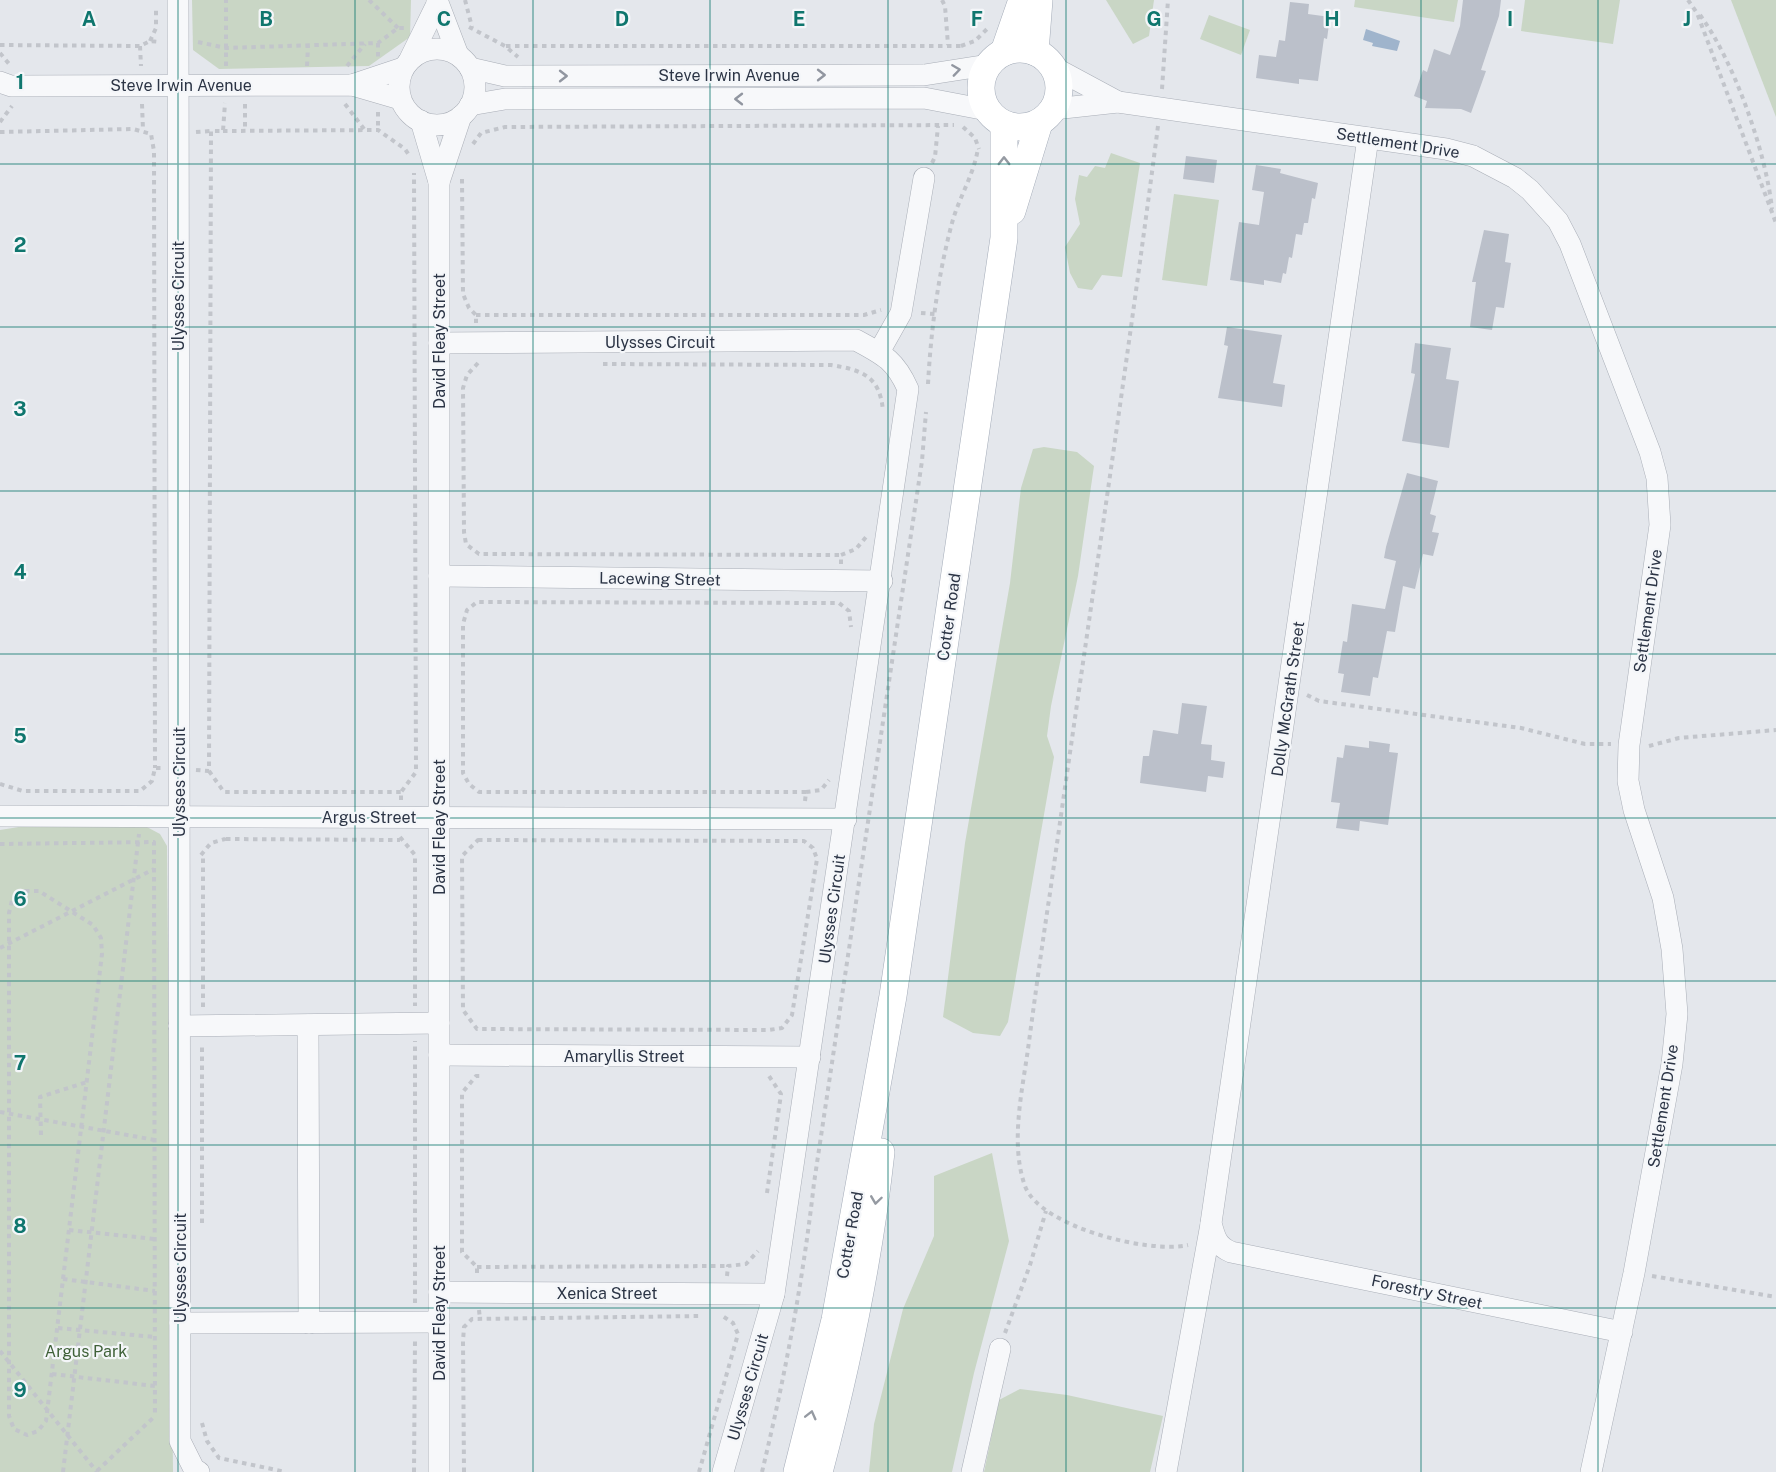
<svg xmlns="http://www.w3.org/2000/svg" width="1776" height="1472" viewBox="0 0 1776 1472" font-family="'Public Sans',sans-serif">
<style>
.green{fill:#c9d6c5}
.water{fill:#9fb4cc}
.building{fill:#bbc0ca}
.lines{fill:none;stroke-linecap:round;stroke-linejoin:round}
.minor-casing{stroke:#a9aeb7;stroke-width:22}
.major-casing{stroke:#a3abb8;stroke-width:28}
.path{stroke:#c2c5cb;stroke-width:4;stroke-dasharray:4.5 4.5;stroke-linecap:butt}
.minor{stroke:#f7f8fa;stroke-width:21}
.major{stroke:#fff;stroke-width:27}
.oneway{stroke:#9196a0}
.oneway2{stroke:#959aa2}
.grid{fill:none;stroke:#0f766e;stroke-width:1.5;stroke-opacity:0.55}
.labels{text-anchor:middle;dominant-baseline:central;stroke-width:4.5;stroke-linejoin:round;paint-order:stroke}
.street-label{font-size:16px;fill:#2b3445;stroke:#f4f6f9}
.park-label{font-size:16px;fill:#3f6138;stroke:#f4f6f9}
.grid-label{font-size:20px;text-anchor:middle;font-weight:bold;fill:#0f766e;stroke:#f4f6f9;stroke-width:4.5;stroke-linejoin:round;paint-order:stroke}
</style>
<rect width="100%" height="100%" fill="#e4e7ec"/>
<g class="green">
<path d="M192 0H411L410 37 369 66 219 69 193 50Z"/>
<path d="M1106 0H1154L1149 36 1133 44Z"/>
<path d="M1355 0H1458L1454 22 1354 7Z"/>
<path d="M1525 0H1620L1613 44 1521 31Z"/>
<path d="M1731 0H1776V117Z"/>
<path d="M1209 15 1250 30 1241 55 1200 39Z"/>
<path d="M1111 153 1140 163 1122 277 1102 275 1092 290 1078 288 1070 273 1065 247 1080 224 1075 199 1079 175 1087 177 1095 166 1105 168Z"/>
<path d="M1174 194 1219 200 1207 286 1162 280Z"/>
<path d="M1044 447 1077 452 1094 466 1078 576 1051 706 1047 736 1054 757 1008 1022 1000 1036 973 1033 943 1017 965 843 1010 583 1021 488 1033 449Z"/>
<path d="M25 826H145L160 834 167 846 173 1472H0V830Z"/>
<path d="M992 1153 1009 1241 974 1373 952 1472H869L874 1424 903 1309 934 1236V1176Z"/>
<path d="M1020 1389 1067 1395 1163 1416 1150 1472H984L999 1400Z"/>
</g>
<path class="water" d="M1366 29 1400 41 1397 51 1372 46 1373 43 1363 40Z"/>
<g class="building">
<path d="M1463 0H1501L1499 16 1481 70 1486 71 1471 113 1461 109 1425 108 1427 101 1414 96 1423 70 1427 72 1434 49 1450 55 1460 26Z"/>
<path d="M1290 2 1309 4 1308 14 1330 17 1327 39 1324 38 1318 81 1299 79V84L1256 78 1259 55 1276 57 1279 40 1285 41Z"/>
<path d="M1186 156 1217 160 1214 183 1183 179Z"/>
<path d="M1256 165 1281 169 1280 173 1318 183 1315 199 1312 198 1308 223H1304L1302 235 1296 234 1292 258 1289 257 1286 274 1283 273 1281 283 1264 280V285L1230 280 1239 222 1259 225 1264 192 1252 190Z"/>
<path d="M1484 230 1509 234 1505 262 1511 263 1504 308 1496 307 1492 330 1470 327 1476 282H1472Z"/>
<path d="M1227 327 1282 335 1273 383 1285 385 1282 407 1218 398 1228 346 1224 345Z"/>
<path d="M1415 343 1451 348 1446 379 1459 381 1449 448 1402 441 1415 374 1411 373Z"/>
<path d="M1407 473 1438 481 1430 514 1436 516 1432 532 1439 533 1433 556 1423 554 1415 589 1403 586 1395 632 1387 631 1378 678 1373 677 1370 696 1341 692 1344 674 1338 673 1343 641 1347 642 1352 604 1385 609 1396 561 1384 558 1386 547Z"/>
<path d="M1182 703 1207 706 1201 744 1212 745 1211 760 1225 762 1223 778 1208 776 1206 792 1140 783 1143 756H1149L1153 730 1178 734Z"/>
<path d="M1369 741 1390 744 1389 752 1398 753 1388 825 1360 821 1359 831 1336 828 1340 803 1331 802 1337 757 1343 758 1345 745 1369 748Z"/>
</g>
<g class="lines">
<defs>
<g id="minor">
<path d="M178 0 180 1441 194 1469 199 1472"/>
<path d="M437 0 458 55"/>
<circle cx="437" cy="87" r="38"/>
<path d="M410 59 437 4"/>
<path d="M1053 67 1118 102"/>
<path d="M470 68 505 76 924 75 988 65"/>
<path d="M0 82 11 86 352 85 400 99"/>
<path d="M352 85 403 68"/>
<path d="M470 105 505 99 924 98 987 110"/>
<path d="M1054 109 1118 102 1446 149 1473 156 1515 178 1530 190 1558 221 1570 244 1650 452 1657 478 1660 525 1629 745 1628 781 1634 810 1663 898 1672 949 1677 1014 1672 1064 1634 1273 1591 1472"/>
<path d="M421 121 439 182V1472"/>
<path d="M1368 138 1211 1223C1215 1238 1217 1246 1231 1252L1622 1332"/>
<path d="M439 182 461 116"/>
<path d="M439 343 856 340C884 355 895 360 908 389L774 1294 723 1472"/>
<path d="M879 352 901 313 924 178"/>
<path d="M439 576 882 581"/>
<path d="M0 816 846 819"/>
<path d="M308 1025 309 1323"/>
<path d="M179 1026 439 1023"/>
<path d="M439 1055 810 1057"/>
<path d="M439 1292 774 1294"/>
<path d="M180 1323 439 1322"/>
<path d="M972 1472 1000 1349"/>
<path d="M1166 1472 1211 1224"/>
</g>
<g id="major">
<circle cx="1020" cy="88" r="39"/>
<path d="M1004 52 1022 0"/>
<path d="M1035 52 1039 0"/>
<path d="M1012 211 1039 123"/>
<path d="M797 1472 835 1320 893 996 1004 238V125"/>
<path d="M819 1472C847 1366 869 1261 881 1152"/>
</g>
</defs>
<use href="#minor" class="minor-casing"/>
<use href="#major" class="major-casing"/>
<g class="path">
<path d="M369 0 398 28"/>
<path d="M465 0 472 27"/>
<path d="M942 0 945 6 948 45"/>
<path d="M1688 0 1697 13 1776 223"/>
<path d="M1700 15C1734 61 1766 152 1772 209"/>
<path d="M469 27 505 46 518 57"/>
<path d="M150 41 156 28V7"/>
<path d="M198 42 226 48 378 43 398 28H404"/>
<path d="M378 43V57"/>
<path d="M0 45 140 46 150 41 160 42"/>
<path d="M140 46 141 66"/>
<path d="M506 46H961"/>
<path d="M961 46 975 41 987 29"/>
<path d="M0 53 10 65"/>
<path d="M226 66V0"/>
<path d="M307 66 308 46"/>
<path d="M347 66 365 44"/>
<path d="M1162 89 1168 0"/>
<path d="M142 104 143 130"/>
<path d="M245 104V131"/>
<path d="M345 104 364 129"/>
<path d="M378 112V130"/>
<path d="M0 122 12 106"/>
<path d="M1158 126C1125 382 1086 637 1050 893 1042 945 1035 997 1028 1049 1022 1092 1010 1144 1025 1186 1040 1227 1149 1254 1188 1245"/>
<path d="M963 127 975 138 979 149"/>
<path d="M223 131 378 130 405 149 409 155"/>
<path d="M0 132 133 129 151 134 154 151 155 768"/>
<path d="M196 132 211 131"/>
<path d="M473 144 481 133 505 127 954 125"/>
<path d="M932 163 935 157 938 126"/>
<path d="M462 179 463 294 469 308 476 315V323"/>
<path d="M921 313 935 314"/>
<path d="M476 315H864L881 310"/>
<path d="M478 363 467 375 463 388 464 532 466 544 479 554 841 555"/>
<path d="M603 364 831 365C862 370 880 376 883 411"/>
<path d="M928 384C931 330 938 275 952 223 959 197 974 175 978 148"/>
<path d="M841 564V555L856 549 866 537"/>
<path d="M1307 695 1319 701 1521 728 1585 744H1611"/>
<path d="M1649 746 1679 738 1776 730"/>
<path d="M196 770 209 771 211 131H223L225 103"/>
<path d="M209 771 224 792H401"/>
<path d="M0 784 23 791H140L152 781 155 768H162"/>
<path d="M806 792 821 790 829 780"/>
<path d="M401 800V792L416 772 414 173"/>
<path d="M805 801 806 792H479L469 784 463 773V624L467 610 477 602 839 603 849 611 851 627"/>
<path d="M400 837 415 855V1006"/>
<path d="M226 839 400 840"/>
<path d="M478 840 804 841 813 848 817 859 792 1015 782 1028 769 1030 477 1029 463 1010 462 856Z"/>
<path d="M0 844 154 842 155 1416"/>
<path d="M201 855 211 843 225 839 224 835"/>
<path d="M25 891H39L93 925 101 938 102 954 46 1421 38 1431 27 1435 14 1429 9 1416V913L12 900Z"/>
<path d="M0 948 154 869"/>
<path d="M203 1007V855"/>
<path d="M0 1112 155 1140"/>
<path d="M41 1135 40 1097 87 1082"/>
<path d="M767 1193 781 1094 769 1076"/>
<path d="M202 1223V1045"/>
<path d="M69 1230 155 1239"/>
<path d="M477 1267 728 1266"/>
<path d="M477 1273V1267L462 1252V1093L476 1076H480"/>
<path d="M727 1276 728 1266 746 1264 758 1251"/>
<path d="M1652 1276 1776 1297"/>
<path d="M63 1279 155 1291"/>
<path d="M415 1303V1041"/>
<path d="M479 1310 480 1319"/>
<path d="M58 1328 155 1337"/>
<path d="M1005 1333 1030 1265 1046 1211"/>
<path d="M0 1351 97 1472"/>
<path d="M52 1374 155 1386"/>
<path d="M202 1423 207 1441 219 1458 286 1472"/>
<path d="M97 1471 155 1416"/>
<path d="M63 1472 139 834"/>
<path d="M414 1472 415 1341"/>
<path d="M464 1472 463 1341 464 1327 472 1319 701 1316"/>
<path d="M699 1472 738 1334 733 1323 721 1315"/>
<path d="M762 1472C785 1376 803 1281 814 1183L922 461 926 412"/>
</g>
<use href="#minor" class="minor"/>
<use href="#major" class="major"/>
</g>
<defs><path id="oneway-chevron" d="M-2-3.5L2.5 0L-2 3.5" fill="none" stroke-width="1.6" stroke-linecap="round" stroke-linejoin="round" transform="scale(1.5)"/></defs>
<g class="oneway">
<use href="#oneway-chevron" transform="translate(956 70) rotate(-8)"/>
<use href="#oneway-chevron" transform="translate(821 75)"/>
<use href="#oneway-chevron" transform="translate(563 76)"/>
<use href="#oneway-chevron" transform="translate(739 99) rotate(180)"/>
</g>
<g class="oneway2">
<use href="#oneway-chevron" transform="translate(1004 161) rotate(-90)"/>
<use href="#oneway-chevron" transform="translate(876 1200) rotate(98)"/>
<use href="#oneway-chevron" transform="translate(811 1415) rotate(-76)"/>
</g>
<path class="grid" d="M178 0V1472M355 0V1472M533 0V1472M710 0V1472M888 0V1472M1066 0V1472M1243 0V1472M1421 0V1472M1598 0V1472M0 164H1776M0 327H1776M0 491H1776M0 654H1776M0 818H1776M0 981H1776M0 1145H1776M0 1308H1776"/>
<g class="labels">
<g class="street-label">
<text x="729" y="75">Steve Irwin Avenue</text>
<text x="181" y="85">Steve Irwin Avenue</text>
<text transform="translate(1398 143) rotate(9)">Settlement Drive</text>
<text transform="translate(178 296) rotate(-90)">Ulysses Circuit</text>
<text transform="translate(439 341) rotate(-90)">David Fleay Street</text>
<text x="660" y="342">Ulysses Circuit</text>
<text transform="translate(660 579) rotate(1)">Lacewing Street</text>
<text transform="translate(1648 611) rotate(-82)">Settlement Drive</text>
<text transform="translate(949 617) rotate(-82)">Cotter Road</text>
<text transform="translate(1288 699) rotate(-82)">Dolly McGrath Street</text>
<text transform="translate(179 782) rotate(-90)">Ulysses Circuit</text>
<text x="369" y="817">Argus Street</text>
<text transform="translate(439 827) rotate(-90)">David Fleay Street</text>
<text transform="translate(832 909) rotate(-82)">Ulysses Circuit</text>
<text x="624" y="1056">Amaryllis Street</text>
<text transform="translate(1663 1106) rotate(-81)">Settlement Drive</text>
<text transform="translate(850 1235) rotate(-80)">Cotter Road</text>
<text transform="translate(180 1268) rotate(-90)">Ulysses Circuit</text>
<text transform="translate(1427 1292) rotate(12)">Forestry Street</text>
<text x="607" y="1293">Xenica Street</text>
<text transform="translate(439 1313) rotate(-90)">David Fleay Street</text>
<text transform="translate(748 1387) rotate(-74)">Ulysses Circuit</text>
</g>
<g class="park-label">
<text x="86" y="1351">Argus Park</text>
</g>
</g>
<g class="grid-label">
<text x="89" y="26">A</text>
<text x="266" y="26">B</text>
<text x="444" y="26">C</text>
<text x="622" y="26">D</text>
<text x="799" y="26">E</text>
<text x="977" y="26">F</text>
<text x="1154" y="26">G</text>
<text x="1332" y="26">H</text>
<text x="1510" y="26">I</text>
<text x="1687" y="26">J</text>
<text x="20" y="89">1</text>
<text x="20" y="252">2</text>
<text x="20" y="416">3</text>
<text x="20" y="579">4</text>
<text x="20" y="743">5</text>
<text x="20" y="906">6</text>
<text x="20" y="1070">7</text>
<text x="20" y="1233">8</text>
<text x="20" y="1397">9</text>
</g>
</svg>
